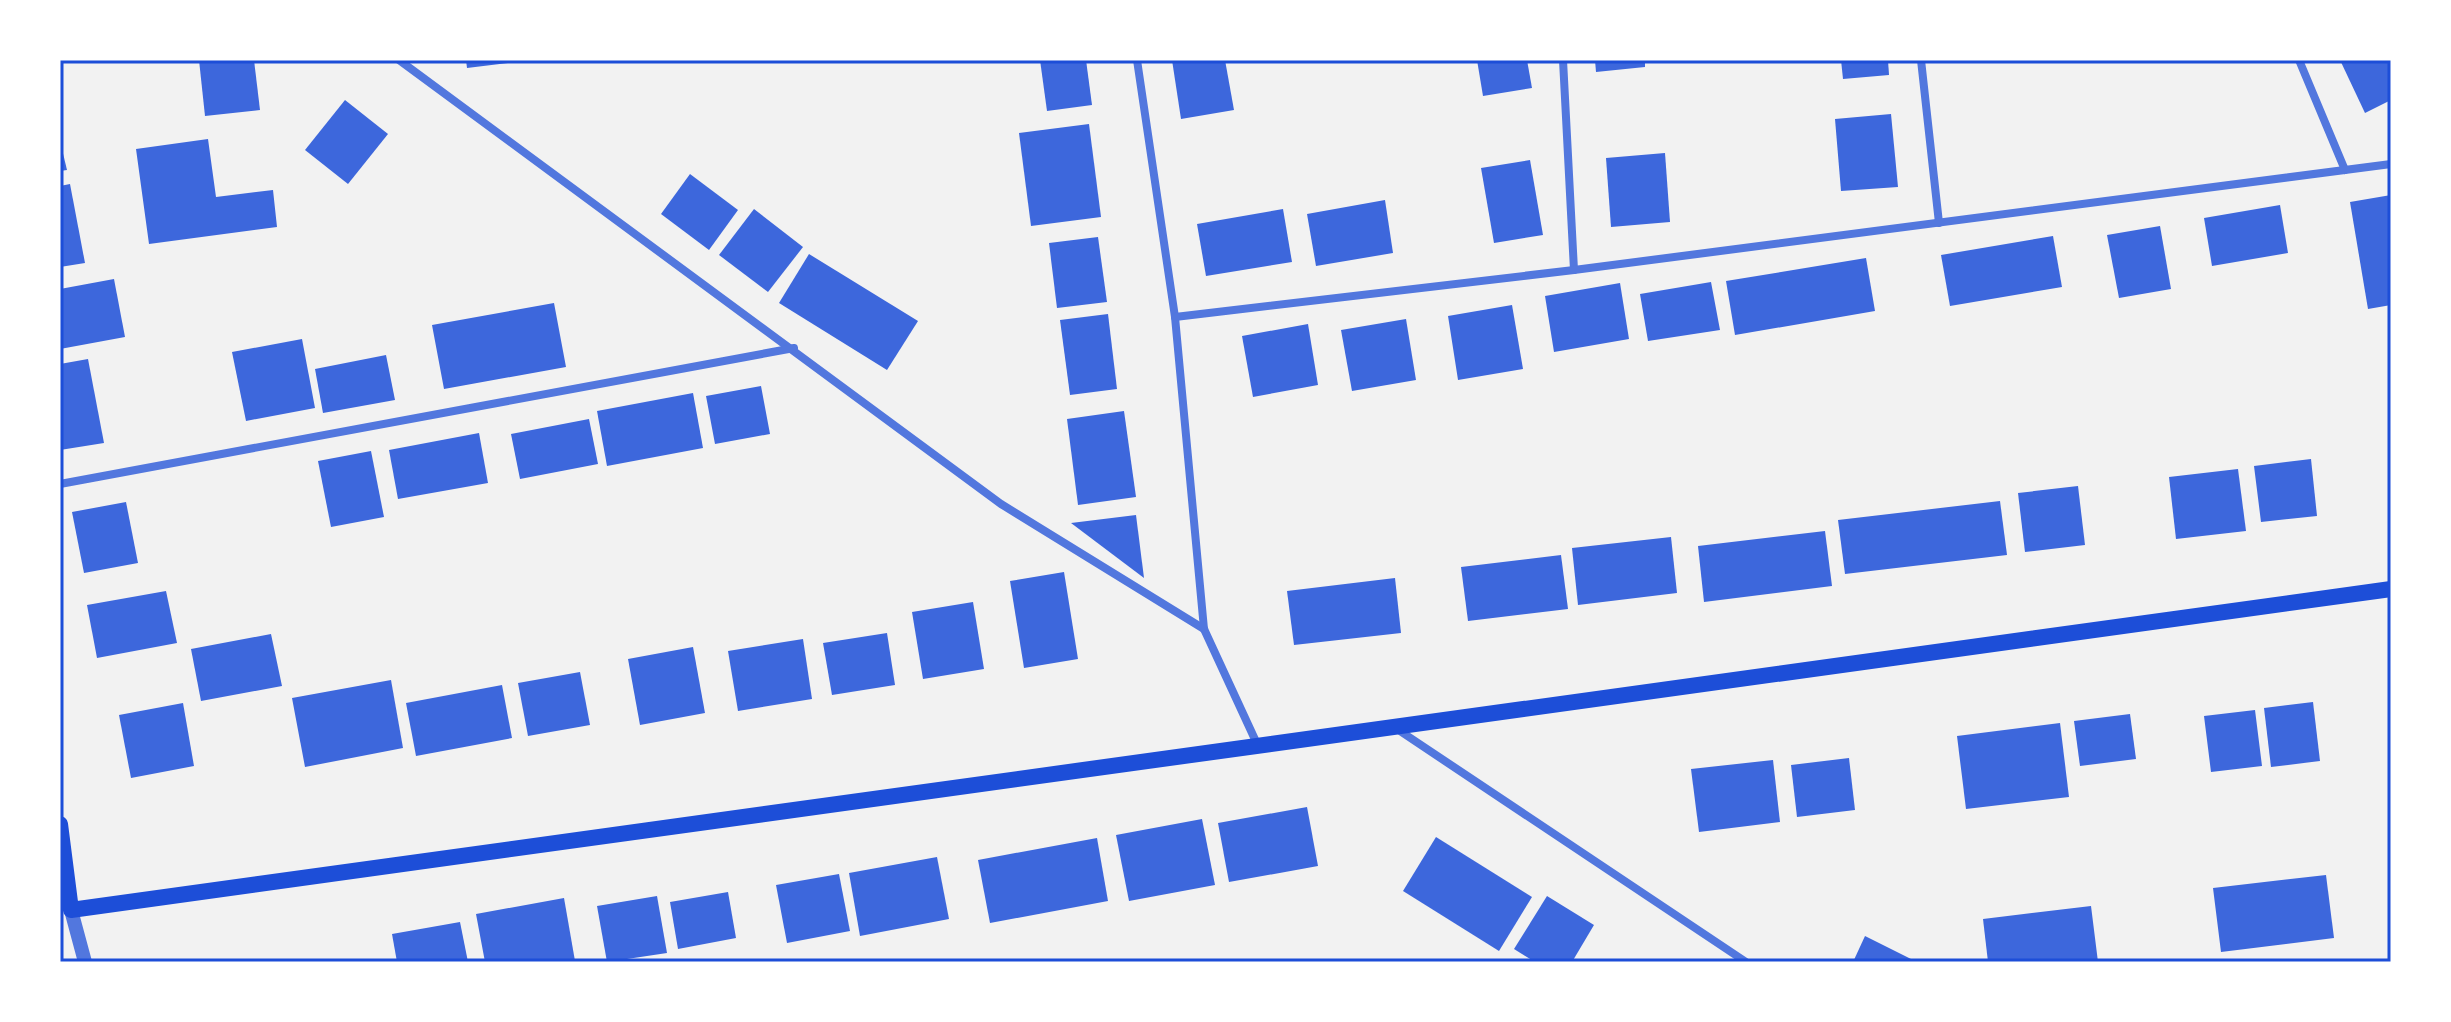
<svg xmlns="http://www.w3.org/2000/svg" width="2451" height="1022" viewBox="0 0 2451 1022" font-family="'Source Sans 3',sans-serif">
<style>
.building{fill:#3d67dc}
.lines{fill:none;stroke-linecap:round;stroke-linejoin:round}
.minor{stroke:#5277de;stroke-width:8}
.tertiary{stroke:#5277de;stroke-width:14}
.secondary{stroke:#1d4ed8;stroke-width:16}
.neatline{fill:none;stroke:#1d4ed8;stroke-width:3}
</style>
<rect width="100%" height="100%" fill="#f2f2f2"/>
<g class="building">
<path d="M199 60H254L260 110 205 116Z"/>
<path d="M466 60H515V62L467 68Z"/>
<path d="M1040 60H1086L1092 105 1047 111Z"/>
<path d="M1172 60H1225L1234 110 1181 119Z"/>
<path d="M1477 60H1527L1532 88 1483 96Z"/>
<path d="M1595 60H1645V67L1596 72Z"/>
<path d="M1841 60H1888L1889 75 1843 79Z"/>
<path d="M2340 60H2391V100L2365 113Z"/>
<path d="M345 100 388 134 348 184 305 150Z"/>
<path d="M1891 114 1898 187 1841 191 1835 119Z"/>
<path d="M1089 124 1101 217 1031 226 1019 133Z"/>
<path d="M208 139 216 197 273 190 277 227 149 244 136 149Z"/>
<path d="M60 141 67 170 60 171Z"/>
<path d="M1665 153 1670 222 1611 227 1606 158Z"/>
<path d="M1530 160 1543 235 1494 243 1481 168Z"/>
<path d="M690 174 738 210 709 250 661 214Z"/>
<path d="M70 184 85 263 60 267V186Z"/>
<path d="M2391 195V305L2368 309 2350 202Z"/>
<path d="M1385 200 1393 253 1316 266 1307 214Z"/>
<path d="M2280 205 2288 253 2212 266 2204 218Z"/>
<path d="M754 209 803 247 768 292 719 255Z"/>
<path d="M1283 209 1292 262 1206 276 1197 224Z"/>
<path d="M2160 226 2171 289 2119 298 2107 235Z"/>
<path d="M2053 236 2062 287 1950 306 1941 255Z"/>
<path d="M1098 237 1107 302 1057 308 1049 243Z"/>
<path d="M809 254 918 321 887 370 779 303Z"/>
<path d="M1866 258 1875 311 1735 335 1726 281Z"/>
<path d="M114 279 125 337 60 349V289Z"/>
<path d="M1711 282 1720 330 1648 341 1640 294Z"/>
<path d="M1620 283 1629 339 1554 352 1545 296Z"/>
<path d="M554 303 566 367 444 389 432 325Z"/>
<path d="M1512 305 1523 369 1458 380 1448 316Z"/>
<path d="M1108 314 1117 389 1070 395 1060 320Z"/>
<path d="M1406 319 1416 380 1352 391 1341 330Z"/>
<path d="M1308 324 1318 385 1253 397 1242 336Z"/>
<path d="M302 339 315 408 246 421 232 352Z"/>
<path d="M386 355 395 400 323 413 315 369Z"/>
<path d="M88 359 104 443 60 450V364Z"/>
<path d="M761 386 770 434 715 444 706 396Z"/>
<path d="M693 393 703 448 607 466 597 411Z"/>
<path d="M1124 411 1136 497 1078 505 1067 419Z"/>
<path d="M589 419 598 464 520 479 511 434Z"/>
<path d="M479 433 488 483 398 499 389 450Z"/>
<path d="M371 451 384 517 331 527 318 461Z"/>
<path d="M2311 459 2317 516 2261 522 2254 466Z"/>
<path d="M2238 469 2246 531 2176 539 2169 477Z"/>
<path d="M2078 486 2085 545 2025 552 2018 493Z"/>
<path d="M2000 501 2007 555 1845 574 1838 520Z"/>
<path d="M126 502 138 563 84 573 72 512Z"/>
<path d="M1136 515 1144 578 1071 523Z"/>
<path d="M1825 531 1832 586 1704 602 1698 546Z"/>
<path d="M1671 537 1677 593 1578 605 1572 548Z"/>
<path d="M1561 555 1568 609 1468 621 1461 567Z"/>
<path d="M1064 572 1078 659 1024 668 1010 581Z"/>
<path d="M1395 578 1401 633 1294 645 1287 591Z"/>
<path d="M166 591 177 643 97 658 87 605Z"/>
<path d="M973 602 984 669 923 679 912 612Z"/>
<path d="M887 633 895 685 832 695 823 643Z"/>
<path d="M271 634 282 686 201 701 191 649Z"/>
<path d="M803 639 812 699 738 711 728 651Z"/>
<path d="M693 647 705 713 640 725 628 659Z"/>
<path d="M580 672 590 725 528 736 518 683Z"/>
<path d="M391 680 403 748 305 767 292 698Z"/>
<path d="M502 685 512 738 416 756 406 703Z"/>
<path d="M2313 702 2320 761 2271 767 2264 708Z"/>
<path d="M183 703 194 766 131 778 119 715Z"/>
<path d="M2255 710 2262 766 2211 772 2204 716Z"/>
<path d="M2130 714 2136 759 2080 766 2074 721Z"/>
<path d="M2060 723 2069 797 1966 809 1957 736Z"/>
<path d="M1849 758 1855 810 1797 817 1791 765Z"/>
<path d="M1773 760 1780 822 1699 832 1691 769Z"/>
<path d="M1307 807 1318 866 1229 882 1218 823Z"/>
<path d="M1202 819 1215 885 1129 901 1116 835Z"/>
<path d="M1436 837 1532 897 1499 951 1403 891Z"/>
<path d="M1097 838 1108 901 990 923 978 860Z"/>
<path d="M937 857 949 919 860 936 849 873Z"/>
<path d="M839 874 850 931 787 943 776 885Z"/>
<path d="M2326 875 2334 938 2221 952 2213 888Z"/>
<path d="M728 892 736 938 678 949 670 902Z"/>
<path d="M657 896 667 953 607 962 597 906Z"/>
<path d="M1547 896 1594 925 1572 962H1535L1514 949Z"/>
<path d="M564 898 575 961 485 962 476 914Z"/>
<path d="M2091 906 2098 962H1988L1983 919Z"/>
<path d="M460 922 468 962H397L392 934Z"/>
<path d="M1865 936 1917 962H1853Z"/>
</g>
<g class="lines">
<g class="minor">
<path d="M399 60 1001 504 1204 629"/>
<path d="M1137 60 1175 317 1204 629 1258 746"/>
<path d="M1563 60 1574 270"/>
<path d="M1921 60 1939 223"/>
<path d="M2299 60 2345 170"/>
<path d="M1175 317 1574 270 2391 164"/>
<path d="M60 484 794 348"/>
<path d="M1397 729 1746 962"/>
</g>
<path class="tertiary" d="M71 910 85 962"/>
<path class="secondary" d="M60 824 71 910 2391 589"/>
</g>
<rect width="2451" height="1022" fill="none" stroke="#ffffff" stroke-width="124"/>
<rect x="62" y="62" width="2327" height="898" class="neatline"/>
</svg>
